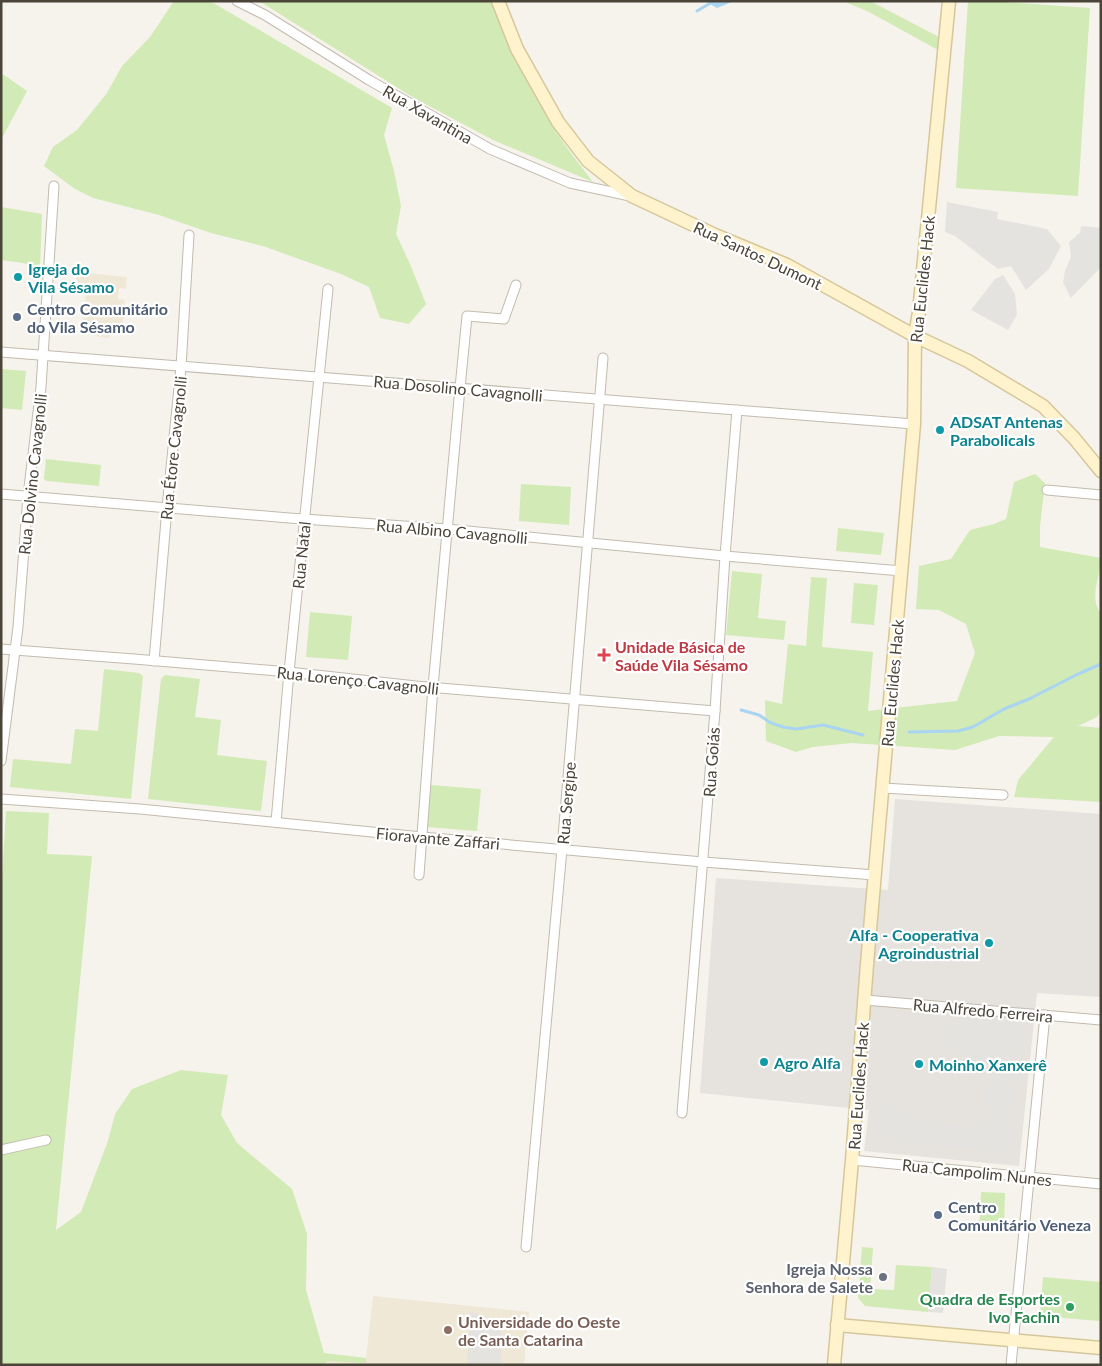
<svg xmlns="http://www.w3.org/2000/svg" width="1102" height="1366" viewBox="0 0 1102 1366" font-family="Lato,sans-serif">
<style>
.industrial{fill:#e6e2dd}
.education{fill:#efe8d6}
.green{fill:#d2eab5}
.parking{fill:#e5e3e0}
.water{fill:#a9d4f2}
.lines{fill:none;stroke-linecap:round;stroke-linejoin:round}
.stream{stroke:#a9d4f2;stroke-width:3}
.street-casing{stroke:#c2bbae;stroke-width:11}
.secondary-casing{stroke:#d6c79b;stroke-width:15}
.street{stroke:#fff;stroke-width:9}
.secondary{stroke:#fff3cd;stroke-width:12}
.culture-dot{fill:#0f9aa8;stroke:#fff;stroke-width:2}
.service-dot{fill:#5c6f8a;stroke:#fff;stroke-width:2}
.health-dot{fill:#e0444e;stroke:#fff;stroke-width:2}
.worship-dot{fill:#6b7280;stroke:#fff;stroke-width:2}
.leisure-dot{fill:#2e9e5b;stroke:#fff;stroke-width:2}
.education-dot{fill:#8d6e63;stroke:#fff;stroke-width:2}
.labels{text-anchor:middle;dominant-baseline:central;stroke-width:4.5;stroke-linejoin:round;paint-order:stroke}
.street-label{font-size:16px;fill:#4b4439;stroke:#fff}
.culture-label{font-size:16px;font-weight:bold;fill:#0d838f;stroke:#fff;text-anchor:start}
.service-label{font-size:16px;font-weight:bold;fill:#4e5e75;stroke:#fff;text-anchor:start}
.health-label{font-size:16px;font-weight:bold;fill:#be3a42;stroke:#fff;text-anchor:start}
.worship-label{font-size:16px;font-weight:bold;fill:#5b616d;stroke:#fff;text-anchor:end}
.leisure-label{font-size:16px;font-weight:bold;fill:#27864d;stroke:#fff;text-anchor:end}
.education-label{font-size:16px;font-weight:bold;fill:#785e54;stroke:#fff;text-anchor:start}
</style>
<rect width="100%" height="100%" fill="#f6f3ec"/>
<path class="industrial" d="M895 799 1101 814V997L1037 993 1019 1166 864 1151 869 1110 700 1093 716 878 888 890Z"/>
<g class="education">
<path d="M77 272 127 277 126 289 119 288 118 299 125 300 122 332 110 330 109 338 95 336 96 330 82 329 86 295 70 293 71 280H76Z"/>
<path d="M373 1296 529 1312 524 1365H278L280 1349 366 1358Z"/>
</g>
<g class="green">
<path d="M174 1H210L392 108 384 135 394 171 401 206 396 234 410 264 426 304 409 324 380 318 369 287 341 274 263 246 211 233 159 215 93 198 75 189 44 166 53 147 77 130 107 93 122 66 150 37Z"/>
<path d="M259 1H493L512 52 531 88 552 126 570 152 593 182 493 140 414 98Z"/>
<path d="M843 1H870L939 37 938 50 869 12Z"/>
<path d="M968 1H989L1090 8 1078 196 956 188Z"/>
<path d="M1 73 27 91 1 140Z"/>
<path d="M1 207 42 214 40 268 23 263 1 260Z"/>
<path d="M1 369 26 371 22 410 1 408Z"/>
<path d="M46 459 101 465 99 486 47 481 44 479Z"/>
<path d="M1035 474 1045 483 1040 526V547L1101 558C1101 577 1088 596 1101 614V711L1097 717 1078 726 1101 728V802L1014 797 1018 780 1054 737 999 736 955 750 851 743 813 747 796 752 766 741 765 700 782 704 788 644 806 646 811 577 827 578 822 647 873 652 868 711 957 701 975 653 966 624 939 610 916 609 919 566 951 559 970 530 994 524 1006 519 1014 482Z"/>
<path d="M521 484 571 487 569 525 519 521Z"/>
<path d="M838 528 884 533 881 555 836 551Z"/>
<path d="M732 571 762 574 758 618 786 621 784 640 726 635Z"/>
<path d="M854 583 878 585 874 625 851 623Z"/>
<path d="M310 612 352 616 348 660 306 657Z"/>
<path d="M104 669 139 673 143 676 131 799 10 787 13 759 71 764 75 729 98 731Z"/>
<path d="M165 675 200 679 195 717 221 720 217 755 267 761 261 811 148 799 161 679Z"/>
<path d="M431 785 481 789 477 831 427 827Z"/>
<path d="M6 811 49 813 47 854 92 856 56 1230 81 1212 108 1141 115 1114 132 1089 181 1070 228 1075 221 1115 237 1143 292 1189 307 1234 306 1290 324 1353 366 1358V1363L327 1361 325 1365H1V894Z"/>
<path d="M981 1192 1005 1193 1004 1229 979 1228Z"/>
<path d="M862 1247 873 1248 870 1289 894 1290 896 1265 932 1267 928 1312 865 1306 858 1298Z"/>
<path d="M1043 1277 1101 1282 1099 1321 1040 1316Z"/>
</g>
<g class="parking">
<path d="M947 202 998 212 997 219 1047 229 1061 246 1049 269 1026 290 1011 266 998 269 955 236 945 232Z"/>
<path d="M1081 226 1101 228V267L1071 298 1063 283 1065 271 1071 257 1069 242 1080 233Z"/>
<path d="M1003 275 1015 294 1017 315 1008 330 971 310 995 279Z"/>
<path d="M949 1015 1023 1023 1010 1153 876 1140 880 1104 910 1107 909 1119 980 1126 986 1073 968 1056 945 1053Z"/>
<path d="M932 1267 947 1269 943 1313 928 1312Z"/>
<path d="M470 1311 502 1325 501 1365H467Z"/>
</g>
<path class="water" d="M705 1H734L717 8Z"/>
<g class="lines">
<g class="stream">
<path d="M697 11 714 1"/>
<path d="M741 710 759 715 771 723 783 727 796 729 823 725 863 735"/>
<path d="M909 732 958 731 973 727 1004 709 1029 699 1078 674 1101 664"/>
</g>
<defs>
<g id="street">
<path d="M237 1 265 15 369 80 490 149 570 183 630 196"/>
<path d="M1 352 914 424"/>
<path d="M1047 490 1101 495"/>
<path d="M1 494 289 518 447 529 725 556 902 571"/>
<path d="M1 649 134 659 289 672 416 686 715 711"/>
<path d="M154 661 167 508 181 367 189 235"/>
<path d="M1 761 18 627 28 496 41 387 54 186"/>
<path d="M883 788 1003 795"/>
<path d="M1 799 140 809 422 837 703 862 875 875"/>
<path d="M276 822 289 672 328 289"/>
<path d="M419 875 433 687 460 388 467 316 504 319 516 285"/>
<path d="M865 1000 1101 1020"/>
<path d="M682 1113 715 711 725 556 737 410"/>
<path d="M1 1150 46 1140"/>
<path d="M852 1160 1101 1184"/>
<path d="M526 1247 562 849 603 358"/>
<path d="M1011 1365 1045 1015"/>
</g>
<g id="secondary">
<path d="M498 1 517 49 558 122 588 161 632 196 715 235 787 265 915 336 968 361 1043 406 1074 438 1101 471"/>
<path d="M837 1325 1101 1348"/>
<path d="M834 1365 852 1160 867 964 914 424 915 336 919 312 949 1"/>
</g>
</defs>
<use href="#street" class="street-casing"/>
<use href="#secondary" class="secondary-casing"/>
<use href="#street" class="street"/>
<use href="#secondary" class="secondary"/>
</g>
<g class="culture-dot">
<circle cx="18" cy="277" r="5"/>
<circle cx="940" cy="430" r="5"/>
<circle cx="989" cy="943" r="5"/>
<circle cx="764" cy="1062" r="5"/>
<circle cx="919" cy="1064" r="5"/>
</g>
<g class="service-dot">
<circle cx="17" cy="317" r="5"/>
<circle cx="938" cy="1215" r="5"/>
</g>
<path class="health-dot" d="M601.5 647.5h5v5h5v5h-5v5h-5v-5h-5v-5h5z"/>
<circle class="worship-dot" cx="883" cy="1277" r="5"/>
<circle class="leisure-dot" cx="1070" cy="1307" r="5"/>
<circle class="education-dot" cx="448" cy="1330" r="5"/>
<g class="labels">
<g class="street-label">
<text transform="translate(428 114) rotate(30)">Rua Xavantina</text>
<text transform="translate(758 255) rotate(25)">Rua Santos Dumont</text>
<text transform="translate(922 279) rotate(-84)">Rua Euclides Hack</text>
<text transform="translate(458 388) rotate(5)">Rua Dosolino Cavagnolli</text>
<text transform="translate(173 448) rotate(-84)">Rua Étore Cavagnolli</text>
<text transform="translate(32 474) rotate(-84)">Rua Dolvino Cavagnolli</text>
<text transform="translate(452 531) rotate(5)">Rua Albino Cavagnolli</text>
<text transform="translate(301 555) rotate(-84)">Rua Natal</text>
<text transform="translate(358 680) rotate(6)">Rua Lorenço Cavagnolli</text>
<text transform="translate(892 683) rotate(-85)">Rua Euclides Hack</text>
<text transform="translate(711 762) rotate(-86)">Rua Goiás</text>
<text transform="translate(566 803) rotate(-85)">Rua Sergipe</text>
<text transform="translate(438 838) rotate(5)">Fioravante Zaffari</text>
<text transform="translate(983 1010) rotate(5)">Rua Alfredo Ferreira</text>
<text transform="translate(858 1086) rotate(-86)">Rua Euclides Hack</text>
<text transform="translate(977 1172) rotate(6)">Rua Campolim Nunes</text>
</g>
<g class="culture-label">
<text x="28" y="268">Igreja do<tspan x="28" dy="18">Vila Sésamo</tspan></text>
<text x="950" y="421">ADSAT Antenas<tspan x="950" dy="18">Parabolicals</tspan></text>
<text x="979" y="934" text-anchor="end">Alfa - Cooperativa<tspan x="979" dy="18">Agroindustrial</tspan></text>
<text x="774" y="1062">Agro Alfa</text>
<text x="929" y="1064">Moinho Xanxerê</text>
</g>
<g class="service-label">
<text x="27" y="308">Centro Comunitário<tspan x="27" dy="18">do Vila Sésamo</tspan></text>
<text x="948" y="1206">Centro<tspan x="948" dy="18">Comunitário Veneza</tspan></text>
</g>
<g class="health-label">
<text x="615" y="646">Unidade Básica de<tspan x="615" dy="18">Saúde Vila Sésamo</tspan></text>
</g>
<g class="worship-label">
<text x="873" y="1268">Igreja Nossa<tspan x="873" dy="18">Senhora de Salete</tspan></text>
</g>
<g class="leisure-label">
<text x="1060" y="1298">Quadra de Esportes<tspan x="1060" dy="18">Ivo Fachin</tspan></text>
</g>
<g class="education-label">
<text x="458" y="1321">Universidade do Oeste<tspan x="458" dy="18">de Santa Catarina</tspan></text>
</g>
</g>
<rect width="1102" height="1366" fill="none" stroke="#4b4439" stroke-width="5"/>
</svg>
